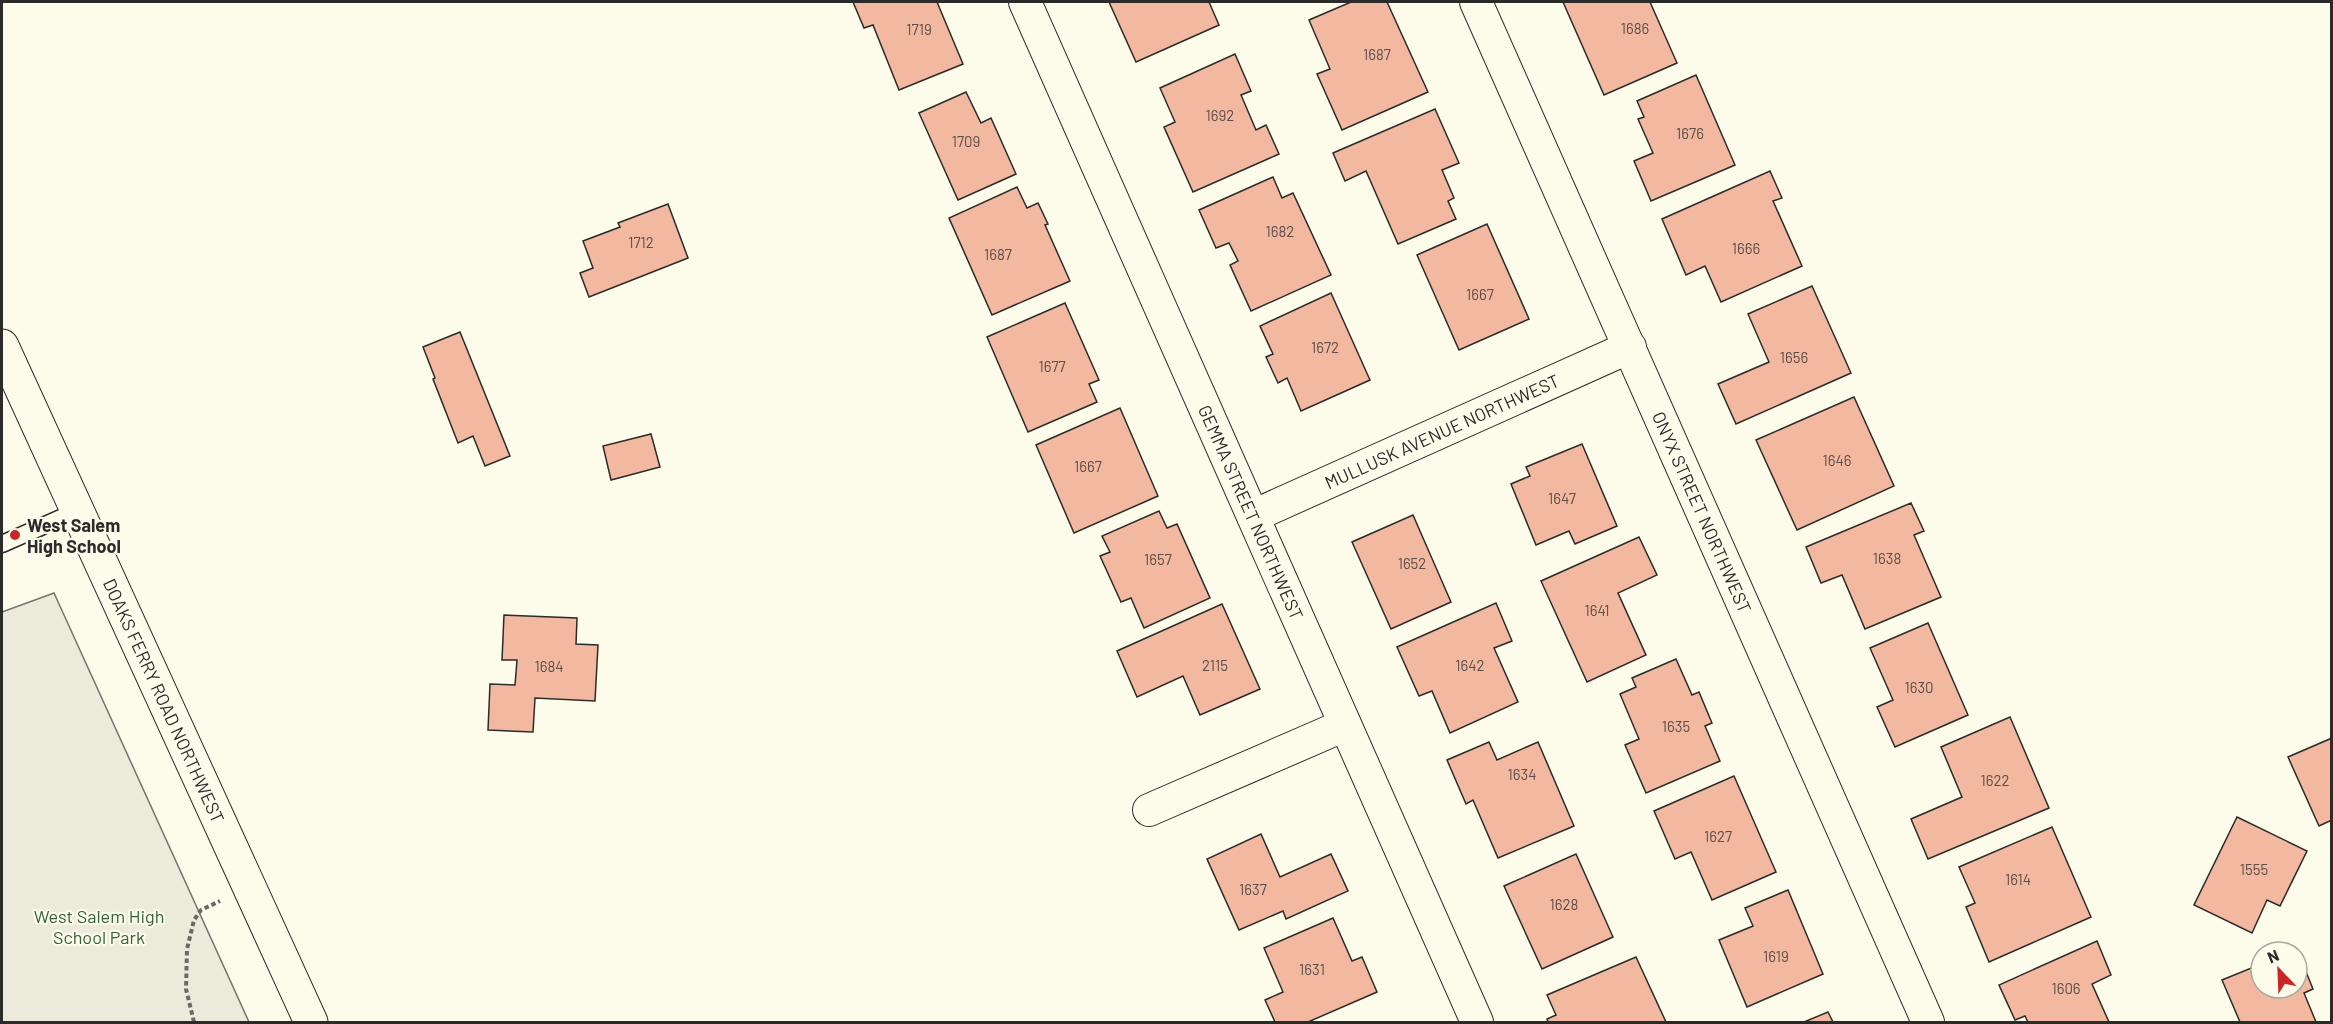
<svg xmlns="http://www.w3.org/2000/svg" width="2333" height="1024" viewBox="0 0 2333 1024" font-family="Barlow,sans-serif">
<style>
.green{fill:#ecebdb;stroke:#74746e;stroke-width:1.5}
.building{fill:#f2b8a0;stroke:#2b2b2b;stroke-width:1.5}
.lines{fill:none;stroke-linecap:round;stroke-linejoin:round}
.service-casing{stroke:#2b2b2b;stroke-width:19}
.minor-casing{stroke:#2b2b2b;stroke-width:34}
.secondary-casing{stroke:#2b2b2b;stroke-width:35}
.path{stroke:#6a6964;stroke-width:4;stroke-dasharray:4.5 3;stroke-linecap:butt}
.service{stroke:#fdfbea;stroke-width:16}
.minor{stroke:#fdfbea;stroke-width:32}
.secondary{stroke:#fdfbea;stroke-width:33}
.poi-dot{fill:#c62828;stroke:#fdfbea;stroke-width:2}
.labels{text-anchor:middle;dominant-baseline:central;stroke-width:4.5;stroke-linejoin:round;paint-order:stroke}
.number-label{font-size:15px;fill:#5d4e48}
.street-label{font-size:18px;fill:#2b2b2b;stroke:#fdfbea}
.poi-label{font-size:18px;font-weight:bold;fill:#2b2b2b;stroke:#fdfbea;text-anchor:start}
.park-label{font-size:18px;fill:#34623c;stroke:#fdfbea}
</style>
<rect width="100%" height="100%" fill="#fdfbea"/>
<path class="green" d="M54 593 249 1022H2V612Z"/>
<g class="building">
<path d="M853 2H937L963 64 899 90 873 25 864 28Z"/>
<path d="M1109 2H1209L1219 25 1136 62Z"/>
<path d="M1351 2H1387L1428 92 1342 130 1317 74 1330 69 1309 20Z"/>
<path d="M1563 2H1650L1677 63 1604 95Z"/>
<path d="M1235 54 1251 91 1241 95 1256 130 1266 125 1279 154 1193 192 1164 127 1175 122 1160 88Z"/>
<path d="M1696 75 1735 165 1651 201 1634 161 1653 153 1638 119 1644 117 1637 101Z"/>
<path d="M966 92 981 123 991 118 1016 174 958 200 919 113Z"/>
<path d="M1435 109 1459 163 1442 170 1454 198 1448 201 1456 219 1398 244 1366 171 1345 181 1333 153Z"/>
<path d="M1770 171 1782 198 1773 201 1802 266 1721 302 1705 266 1686 275 1662 219Z"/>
<path d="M1273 177 1282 198 1293 193 1331 275 1251 311 1230 265 1238 261 1229 243 1216 248 1199 210Z"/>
<path d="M1017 187 1027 208 1038 203 1048 224 1045 225 1070 281 992 315 949 218Z"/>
<path d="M668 204 688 258 589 297 580 273 593 268 583 241 620 227 618 223Z"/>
<path d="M1487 224 1529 319 1459 350 1417 255Z"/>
<path d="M1812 286 1851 373 1736 424 1718 384 1769 362 1748 314Z"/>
<path d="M1331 293 1370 380 1301 411 1287 378 1278 383 1266 357 1273 354 1260 326Z"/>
<path d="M1065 303 1099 380 1089 384 1097 402 1028 432 987 337Z"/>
<path d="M460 332 510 456 485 466 473 436 458 443 433 379 435 378 423 347Z"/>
<path d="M1854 397 1894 486 1797 530 1756 440Z"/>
<path d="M1120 408 1158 496 1074 533 1036 445Z"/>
<path d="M651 434 660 467 611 480 603 446Z"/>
<path d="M1582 444 1617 526 1575 544 1569 531 1536 545 1511 484 1530 476 1526 467Z"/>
<path d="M1911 503 1924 531 1914 535 1941 597 1865 629 1842 575 1821 583 1806 547Z"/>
<path d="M1159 511 1167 528 1177 524 1210 598 1144 628 1131 598 1121 602 1100 556 1110 552 1102 536Z"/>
<path d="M1413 515 1451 602 1391 629 1352 542Z"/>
<path d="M1639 537 1657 575 1618 593 1646 655 1587 682 1541 581Z"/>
<path d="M1496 603 1512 641 1494 648 1518 702 1450 733 1432 691 1419 696 1397 647Z"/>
<path d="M1222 604 1260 689 1200 715 1183 676 1137 697 1117 651Z"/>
<path d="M504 615 577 618 576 644 598 645 595 701 535 698 533 732 488 730 490 684 515 685 517 660H502Z"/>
<path d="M1928 623 1968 715 1895 747 1877 707 1893 700 1870 648Z"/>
<path d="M1676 659 1692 695 1699 692 1712 723 1705 726 1720 761 1646 793 1625 745 1639 739 1620 694 1636 687 1632 678Z"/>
<path d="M2010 717 2049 808 1928 859 1911 819 1962 797 1941 747Z"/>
<path d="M2332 738V820L2319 826 2288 757Z"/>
<path d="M1489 742 1497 760 1538 742 1574 826 1498 858 1473 800 1466 804 1447 760Z"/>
<path d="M1734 776 1776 872 1712 900 1691 852 1675 859 1654 811Z"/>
<path d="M2237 817 2307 851 2280 906 2267 900 2252 933 2194 905Z"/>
<path d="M2052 827 2091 917 1989 962 1966 907 1975 903 1959 867Z"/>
<path d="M1261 834 1280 877 1331 854 1348 891 1286 919 1283 911 1239 930 1207 859Z"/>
<path d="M1576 854 1613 937 1542 969 1504 886Z"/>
<path d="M1788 890 1823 974 1747 1007 1719 940 1753 926 1745 908Z"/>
<path d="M1333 918 1352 961 1362 957 1377 992 1308 1022H1275L1265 1000 1283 992 1264 948Z"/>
<path d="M2097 941 2111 975 2092 984 2109 1022H2028L2025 1016 2015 1020 1999 985Z"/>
<path d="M2297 949 2313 989 2304 993 2316 1022H2240L2222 980 2261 964V988H2297V952H2290Z"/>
<path d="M1636 957 1666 1022H1548L1547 1019 1556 1015 1547 995Z"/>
<path d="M1828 1012 1833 1022H1804Z"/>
</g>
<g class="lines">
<defs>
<path id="service" d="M2 544 77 511"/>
<g id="minor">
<path id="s1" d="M1025 2 1477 1022"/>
<path id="s2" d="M1476 2 1928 1022"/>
<path id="s3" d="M1253 516 1630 347"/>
<path d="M1149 810 1345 725"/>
</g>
<g id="secondary">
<path id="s4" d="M2 346 311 1022"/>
</g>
</defs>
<use href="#service" class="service-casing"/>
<use href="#minor" class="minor-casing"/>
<use href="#secondary" class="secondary-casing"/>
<path class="path" d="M194 1022 186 989 187 949 194 920 201 910 220 901"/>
<use href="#service" class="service"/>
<use href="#minor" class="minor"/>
<use href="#secondary" class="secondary"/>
</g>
<circle class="poi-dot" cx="15" cy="535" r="6"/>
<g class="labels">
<g class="number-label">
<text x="1635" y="28">1686</text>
<text x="919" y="29">1719</text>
<text x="1377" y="54">1687</text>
<text x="1220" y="115">1692</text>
<text x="1690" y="133">1676</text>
<text x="966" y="141">1709</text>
<text x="1280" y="231">1682</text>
<text x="641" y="242">1712</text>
<text x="1746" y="248">1666</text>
<text x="998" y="254">1687</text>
<text x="1480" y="294">1667</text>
<text x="1325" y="347">1672</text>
<text x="1794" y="357">1656</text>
<text x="1052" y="366">1677</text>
<text x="1837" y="460">1646</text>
<text x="1088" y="466">1667</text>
<text x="1562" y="498">1647</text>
<text x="1887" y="558">1638</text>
<text x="1158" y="559">1657</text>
<text x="1412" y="563">1652</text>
<text x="1597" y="610">1641</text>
<text x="1215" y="665">2115</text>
<text x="1470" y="665">1642</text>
<text x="549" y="666">1684</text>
<text x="1919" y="687">1630</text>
<text x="1676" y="726">1635</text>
<text x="1522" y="774">1634</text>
<text x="1995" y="780">1622</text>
<text x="1718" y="836">1627</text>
<text x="2254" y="869">1555</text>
<text x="2018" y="879">1614</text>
<text x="1253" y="889">1637</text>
<text x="1564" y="904">1628</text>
<text x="1776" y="956">1619</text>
<text x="1312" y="969">1631</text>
<text x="2066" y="988">1606</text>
</g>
<g class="street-label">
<text stroke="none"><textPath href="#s3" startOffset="207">MULLUSK AVENUE NORTHWEST</textPath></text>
<text stroke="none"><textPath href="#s1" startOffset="558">GEMMA STREET NORTHWEST</textPath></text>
<text stroke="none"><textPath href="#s2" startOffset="558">ONYX STREET NORTHWEST</textPath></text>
<text stroke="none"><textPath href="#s4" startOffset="390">DOAKS FERRY ROAD NORTHWEST</textPath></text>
</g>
<g class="poi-label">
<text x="27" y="525">West Salem<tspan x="27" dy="21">High School</tspan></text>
</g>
<g class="park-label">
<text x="99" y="916">West Salem High<tspan x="99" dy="21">School Park</tspan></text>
</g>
</g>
<rect width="2333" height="1024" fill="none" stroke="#2b2b2b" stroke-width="6"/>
<g transform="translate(2279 970) rotate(337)"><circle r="28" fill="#fdfbea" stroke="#a9a89e" stroke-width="1.5"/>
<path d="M0-4.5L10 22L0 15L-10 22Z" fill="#c62828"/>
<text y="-9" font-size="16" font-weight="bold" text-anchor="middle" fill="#2b2b2b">N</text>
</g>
</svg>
